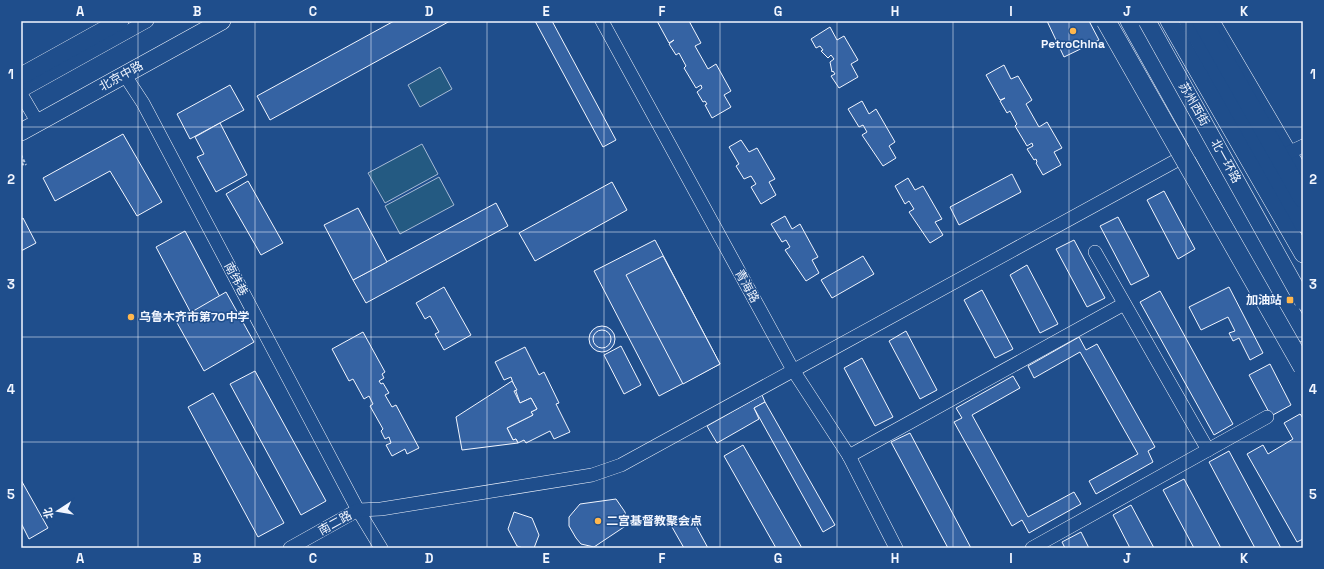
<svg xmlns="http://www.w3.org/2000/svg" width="1324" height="569" viewBox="0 0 1324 569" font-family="'Space Grotesk','Noto Sans SC',sans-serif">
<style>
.green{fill:#245a82;stroke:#a8bbd7}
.building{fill:#3563a3;stroke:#f2f6ff}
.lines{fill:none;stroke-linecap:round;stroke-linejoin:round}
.minor-casing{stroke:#f2f6ff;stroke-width:14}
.major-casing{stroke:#f2f6ff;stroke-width:18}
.highway-casing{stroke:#f2f6ff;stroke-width:20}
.path{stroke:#b3c4dc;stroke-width:2;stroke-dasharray:3 2;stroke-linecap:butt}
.minor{stroke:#1f4e8c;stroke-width:13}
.major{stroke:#1f4e8c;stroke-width:17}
.highway{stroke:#1f4e8c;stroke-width:19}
.major-bridge-casing{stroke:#f2f6ff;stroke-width:18;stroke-linecap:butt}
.highway-bridge-casing{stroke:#f2f6ff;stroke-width:20;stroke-linecap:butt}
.major-bridge{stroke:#1f4e8c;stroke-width:17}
.highway-bridge{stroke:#1f4e8c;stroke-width:19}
.grid{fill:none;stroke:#f2f6ff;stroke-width:1;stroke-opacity:0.55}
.poi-dot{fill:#ffb74d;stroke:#1f4e8c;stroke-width:1.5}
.labels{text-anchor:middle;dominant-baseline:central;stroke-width:3;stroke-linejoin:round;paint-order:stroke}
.poi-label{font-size:12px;font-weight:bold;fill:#f2f6ff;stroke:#1f4e8c;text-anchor:start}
.street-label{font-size:12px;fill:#f2f6ff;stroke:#1f4e8c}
.neatline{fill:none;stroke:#f2f6ff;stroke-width:1.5}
.grid-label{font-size:13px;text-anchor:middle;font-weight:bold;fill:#f2f6ff}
</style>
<rect width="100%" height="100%" fill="#1f4e8c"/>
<g class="green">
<path d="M440 67 452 89 420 107 408 85Z"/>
<path d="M422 144 438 174 385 203 368 173Z"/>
<path d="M439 177 454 205 400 234 385 206Z"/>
</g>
<g class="building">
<path d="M394 21H450L270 120 257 96Z"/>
<path d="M535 21H552L616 140 603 147Z"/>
<path d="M657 21H689L701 43 695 46 708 69 716 64 731 91 724 95 731 107 712 118 705 105 707 104 705 101 703 102 697 92 702 88 701 85 696 88 684 68 686 66 679 53 676 55 669 44 674 40 669 43Z"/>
<path d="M1047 21H1089L1099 40 1064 57Z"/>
<path d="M830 27 837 40 844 36 858 60 851 64 858 77 839 88 831 76 835 74 833 71 832 72 830 62 834 59 831 55 828 58 821 51 823 50 820 46 816 48 811 39Z"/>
<path d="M1004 65 1011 79 1018 76 1032 100 1026 104 1039 127 1047 122 1062 148 1054 152 1061 165 1043 175 1036 163 1037 162 1036 159 1034 160 1027 149 1033 146 1032 143 1027 146 1015 126 1017 124 1010 111 1007 113 1000 101 1005 98 1000 100 986 75Z"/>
<path d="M230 85 244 110 190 139 177 114Z"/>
<path d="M862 101 869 114 876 109 895 142 889 146 896 158 883 166 862 135 867 132 863 125 859 127 848 109Z"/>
<path d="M220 123 247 175 216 192 197 157 204 154 195 137Z"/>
<path d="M123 134 162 202 137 216 110 171 55 201 43 178Z"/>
<path d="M741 140 749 152 757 148 775 179 769 182 776 195 761 204 751 187 756 184 751 176 744 179 736 166 739 164 729 147Z"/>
<path d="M1012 174 1021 192 959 225 950 207Z"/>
<path d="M908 178 915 190 923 186 942 219 935 222 943 235 930 243 909 212 914 209 909 201 905 204 895 186Z"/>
<path d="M248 181 283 243 261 255 226 194Z"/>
<path d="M612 182 627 210 535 261 519 233Z"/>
<path d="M1164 191 1195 249 1178 259 1147 200Z"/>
<path d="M496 203 508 226 366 303 353 280Z"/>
<path d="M358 208 387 262 353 280 324 225Z"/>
<path d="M785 216 792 229 800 224 818 257 812 260 819 273 806 281 785 250 790 247 786 240 782 242 771 224Z"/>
<path d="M1118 217 1149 276 1131 285 1100 226Z"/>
<path d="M23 218 36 243 21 251V219Z"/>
<path d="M185 231 220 297 191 313 156 247Z"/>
<path d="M655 240 720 364 659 396 594 271Z"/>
<path d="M1074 240 1105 298 1087 307 1056 249Z"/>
<path d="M663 256 720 364 683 384 626 275Z"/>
<path d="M863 256 874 274 832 298 821 280Z"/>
<path d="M1027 265 1058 324 1040 333 1010 275Z"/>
<path d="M444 287 471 335 444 350 435 334 439 332 430 316 425 319 416 303Z"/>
<path d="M1229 287 1263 353 1250 360 1239 338 1233 341 1229 333 1235 331 1228 317 1201 330 1189 307Z"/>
<path d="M982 290 1013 349 995 358 964 300Z"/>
<path d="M1160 291 1233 424 1214 435 1140 302Z"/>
<path d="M226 292 254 342 204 371 176 321Z"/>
<circle cx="602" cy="339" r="13"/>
<circle cx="602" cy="339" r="9"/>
<path d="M906 331 937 390 920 399 889 341Z"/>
<path d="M363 332 385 372 382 374 384 378 379 381 381 384 383 383 389 393 385 395 392 407 396 405 419 448 407 454 405 449 392 456 386 445 391 443 389 437 385 439 381 431 383 429 370 406 373 404 369 396 364 399 353 379 349 381 332 349Z"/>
<path d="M1079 337 1086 350 1097 344 1155 447 1148 451 1153 462 1096 494 1089 481 1138 454 1080 352 1034 378 1028 366Z"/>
<path d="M621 346 641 385 624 394 604 355Z"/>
<path d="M525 347 539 375 544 372 559 403 556 404 570 432 554 439 550 431 526 443 524 440 518 443 516 439 513 440 507 428 533 415 531 412 537 409 531 398 520 403 511 377 504 380 495 362Z"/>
<path d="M862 358 893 417 875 426 844 368Z"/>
<path d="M1270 364 1291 405 1271 416 1249 375Z"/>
<path d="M255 371 326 501 301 515 230 384Z"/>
<path d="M1013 376 1020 388 972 415 1028 517 1074 492 1081 504 1029 533 1022 520 1012 526 954 422 962 418 956 408Z"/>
<path d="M512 381 517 390 514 391 520 403 531 398 537 409 531 412 533 415 507 428 513 440 516 439 518 443 462 450 456 417Z"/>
<path d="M213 393 284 523 258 537 188 407Z"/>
<path d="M762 395 765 402 754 408 759 419 717 443 707 426Z"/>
<path d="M765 402 835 525 823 532 754 408Z"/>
<path d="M1300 414 1303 418V539L1297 542 1247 454 1263 445 1268 454 1293 439 1284 423Z"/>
<path d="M910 433 971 548H948L891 442Z"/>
<path d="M743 445 802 548H776L724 456Z"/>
<path d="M1229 451 1281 548H1255L1209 462Z"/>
<path d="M1184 479 1221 548H1194L1163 490Z"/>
<path d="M21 480 48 528 29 539 21 523Z"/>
<path d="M616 499 625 512 627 525 594 547 581 544 576 538 569 526V517L580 504Z"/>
<path d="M1131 505 1154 548H1130L1113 515Z"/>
<path d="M514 512 532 518 539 535 534 548H523L517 546 508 529Z"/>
<path d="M691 517 708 548H684L672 527Z"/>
<path d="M1081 532 1089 548H1065L1062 542Z"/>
</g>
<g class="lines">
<defs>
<g id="minor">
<path d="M602 21 793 370 849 456 896 548"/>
<path d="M1213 21 1303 174"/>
<path d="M124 74 143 103 358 510 381 548"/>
<path d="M21 91 147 21"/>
<path d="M21 94 38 123"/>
<path d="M1290 152 1303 146"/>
<path d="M1095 252 1208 450"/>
<path d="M849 456 1124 304"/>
<path d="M290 548 358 510 381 509 592 475 621 465 1190 153"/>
<path d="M1032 548 1267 417"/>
</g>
<g id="major">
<path d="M1129 21 1303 333"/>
<path d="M1169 21 1303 254"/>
<path d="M1188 21 1303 224"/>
<path d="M21 76 120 21"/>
<path d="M21 132 222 21"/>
</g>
<path id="highway" d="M1202 21 1303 198"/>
</defs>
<use href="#minor" class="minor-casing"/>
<use href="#major" class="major-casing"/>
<use href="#highway" class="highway-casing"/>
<g class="path">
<path d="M21 155 26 165"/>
<path d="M21 164 26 165"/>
</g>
<use href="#minor" class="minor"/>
<use href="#major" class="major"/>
<use href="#highway" class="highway"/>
<defs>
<path id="major-bridge" d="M1147 21 1303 301"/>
<path id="highway-bridge" d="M1106 21 1303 367"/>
</defs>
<use href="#major-bridge" class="major-bridge-casing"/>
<use href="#highway-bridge" class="highway-bridge-casing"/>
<use href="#major-bridge" class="major-bridge"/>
<use href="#highway-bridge" class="highway-bridge"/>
</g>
<path class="grid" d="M138 21V548M255 21V548M371 21V548M487 21V548M604 21V548M720 21V548M837 21V548M953 21V548M1069 21V548M1186 21V548M21 127H1303M21 232H1303M21 337H1303M21 442H1303"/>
<g class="poi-dot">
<circle cx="1073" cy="31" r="4"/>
<rect x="1286" y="296" width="8" height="8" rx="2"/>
<circle cx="131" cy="317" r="4"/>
<circle cx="598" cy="521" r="4"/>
</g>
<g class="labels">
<g class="poi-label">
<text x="1073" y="44" text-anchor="middle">PetroChina</text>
<text x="1282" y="300" text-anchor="end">加油站</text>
<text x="139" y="317">乌鲁木齐市第70中学</text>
<text x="606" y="521">二宫基督教聚会点</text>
</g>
<g class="street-label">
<text transform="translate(121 76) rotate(-29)">北京中路</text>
<text transform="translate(1194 104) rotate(60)">苏州西街</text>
<text transform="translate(1226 161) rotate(61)">北一环路</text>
<text transform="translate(236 279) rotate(62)">南纬巷</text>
<text transform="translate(747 286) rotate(61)">青海路</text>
<text transform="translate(335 523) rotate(-29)">南二路</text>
</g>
</g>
<rect width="1324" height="569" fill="none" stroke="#1f4e8c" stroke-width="44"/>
<g transform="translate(58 511) rotate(258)" stroke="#1f4e8c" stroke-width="3" paint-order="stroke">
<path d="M0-3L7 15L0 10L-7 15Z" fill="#f2f6ff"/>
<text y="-6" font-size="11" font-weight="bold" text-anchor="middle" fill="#f2f6ff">北</text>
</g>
<rect x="22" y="22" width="1280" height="525" class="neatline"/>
<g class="grid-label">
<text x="80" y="16">A</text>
<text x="197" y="16">B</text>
<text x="313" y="16">C</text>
<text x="429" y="16">D</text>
<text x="546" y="16">E</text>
<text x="662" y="16">F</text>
<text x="778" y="16">G</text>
<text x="895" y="16">H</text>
<text x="1011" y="16">I</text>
<text x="1127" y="16">J</text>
<text x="1244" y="16">K</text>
<text x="11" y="79">1</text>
<text x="1313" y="79">1</text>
<text x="11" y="184">2</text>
<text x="1313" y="184">2</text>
<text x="11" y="289">3</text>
<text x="1313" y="289">3</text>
<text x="11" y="394">4</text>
<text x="1313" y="394">4</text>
<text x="11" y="499">5</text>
<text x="1313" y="499">5</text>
<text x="80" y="563">A</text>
<text x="197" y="563">B</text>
<text x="313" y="563">C</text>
<text x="429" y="563">D</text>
<text x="546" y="563">E</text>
<text x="662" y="563">F</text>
<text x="778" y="563">G</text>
<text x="895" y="563">H</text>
<text x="1011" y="563">I</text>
<text x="1127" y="563">J</text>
<text x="1244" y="563">K</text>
</g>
</svg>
